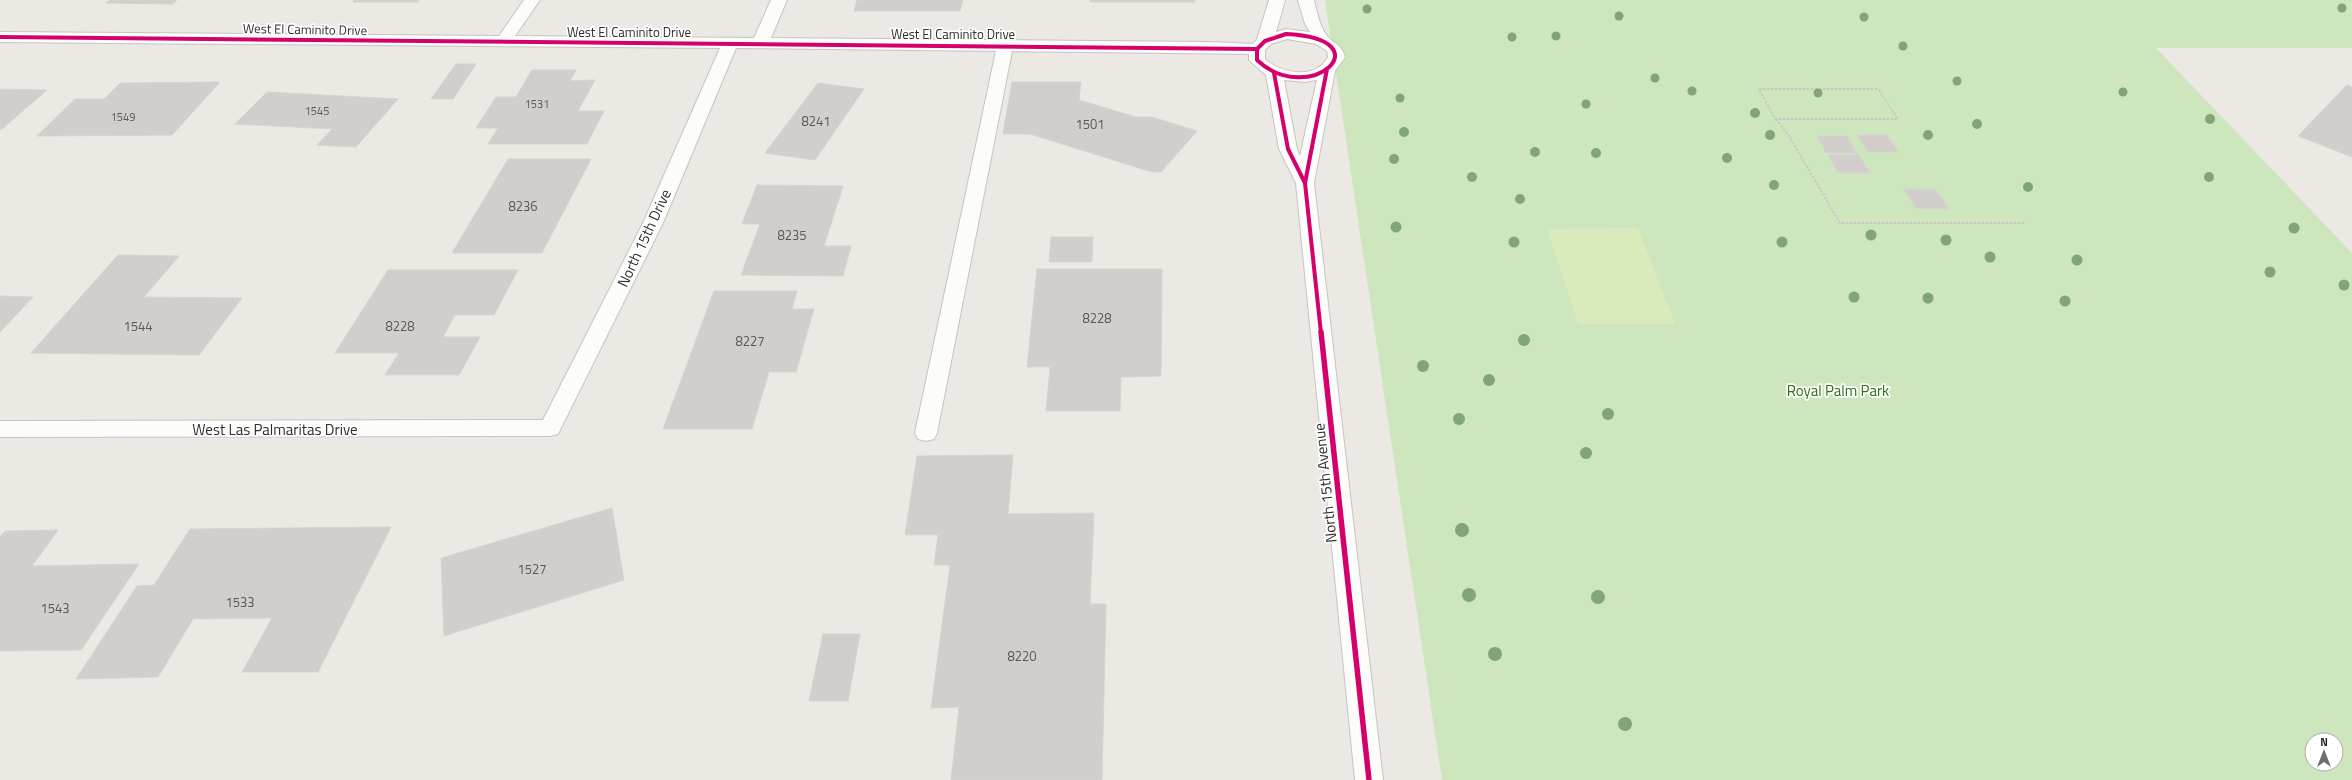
<svg xmlns="http://www.w3.org/2000/svg" width="2352" height="780" viewBox="0 0 2352 780" font-family="'Titillium Web',sans-serif">
<style>
.green{fill:#cee6be;fill-rule:evenodd}
.pitch{fill:#d9eabb}
.building{fill:#d1cecb;stroke:#d7d4d0}
.lines{fill:none;stroke-linecap:round;stroke-linejoin:round}
.lane-casing{stroke:#c5c4c5;stroke-width:2}
.street-casing{stroke:#c5c4c5;stroke-width:2}
.secondary-casing{stroke:#c5c4c5;stroke-width:2}
.path{stroke:#c9c9c8;stroke-width:2;stroke-dasharray:2.5 1.5;stroke-linecap:butt}
.lane{fill:#fcfcfb;fill-rule:evenodd}
.street{fill:#fcfcfb;fill-rule:evenodd}
.secondary{fill:#fcfcfb;fill-rule:evenodd}
.cycleway-far1-casing{stroke:#fff;stroke-width:6}
.cycleway-casing{stroke:#fff;stroke-width:8}
.cycleway-far1{stroke:#d6006c;stroke-width:4}
.cycleway{stroke:#d6006c;stroke-width:5.5}
.tree{fill:#82a575}
.labels{text-anchor:middle;dominant-baseline:central;stroke-width:3.5;stroke-linejoin:round;paint-order:stroke}
.far-number-label{font-size:11px;fill:#585857}
.far-street-label{font-size:13px;fill:#2e2e2e;stroke:#fff}
.number-label{font-size:13px;fill:#585857}
.street-label{font-size:15px;fill:#2e2e2e;stroke:#fff}
.park-label{font-size:15px;fill:#2c6e1b;stroke:#fff}
</style>
<rect width="100%" height="100%" fill="#ece8e4"/>
<path class="green" d="M1325 0H2352V48H2156L2352 253V780H1442ZM2312 740H2336V764H2312Z"/>
<path class="pitch" d="M1638 228 1675 324H1578L1547 229Z"/>
<g class="building">
<path d="M110 0H177L173 4 106 3Z"/>
<path d="M354 0H419L418 2H353Z"/>
<path d="M857 0H963L960 11H854Z"/>
<rect x="1090" y="0" width="105" height="2"/>
<path d="M456 64H476L453 99H431Z"/>
<path d="M532 70H576L570 81 595 80 578 111H604L587 144H488L498 128H476L496 97H516Z"/>
<path d="M220 82 172 135 37 136 75 99H104L120 83Z"/>
<path d="M1012 82H1081L1079 100 1136 117H1152L1197 131 1161 172H1152L1030 134H1003Z"/>
<path d="M818 83 864 89 815 160 765 153Z"/>
<path d="M2347 85 2352 87V157L2298 136Z"/>
<path d="M0 89 47 90 2 129H0Z"/>
<path d="M267 92 398 99 356 147 317 145 332 129 235 124Z"/>
<path d="M1857 135H1887L1898 152H1868Z"/>
<path d="M1817 136H1847L1857 153H1826Z"/>
<path d="M1828 155H1859L1870 173H1838Z"/>
<path d="M508 159H591L542 253H452Z"/>
<path d="M757 185 843 186 824 246H851L843 276 741 275 760 224H742Z"/>
<path d="M1904 189 1936 190 1949 209 1916 208Z"/>
<path d="M1051 237H1093L1092 262H1049Z"/>
<path d="M118 255 179 256 144 297 242 298 199 355 31 353Z"/>
<path d="M1037 269H1162L1161 376 1121 377 1120 411H1046L1050 367H1027Z"/>
<path d="M388 270H518L494 315H455L443 337H480L459 375H385L399 353H335Z"/>
<path d="M714 291H797L792 309H814L796 372H769L752 429H663Z"/>
<path d="M0 296 33 297 0 332Z"/>
<path d="M1013 455 1008 514 1094 513 1090 604H1106L1102 780H951L959 707 931 708 950 565H934L938 535H905L917 456Z"/>
<path d="M612 508 624 580 444 636 441 558Z"/>
<path d="M391 527 318 672H242L272 618 193 619 158 677 76 679 137 586 154 585 190 529Z"/>
<path d="M58 530 32 566 139 564 81 650 0 651V537L5 531Z"/>
<path d="M823 634H860L848 701H809Z"/>
</g>
<g class="lines">
<defs>
<path id="lane" d="M1005 41 1011 43 1013 46 937 433 934 439 926 441 918 439 915 433 997 46 999 43Z"/>
<path id="street" d="M524 0H540L515 36 754 38 771 0H787L771 38 1210 42 1257 44 1263 46 1265 49 1263 52 1257 54 736 48 663 223 558 434 550 436 0 437V421L543 420 643 223 720 48 0 42V32L499 36Z"/>
<path id="secondary" d="M1269 0H1285L1276 32 1286 29 1310 32 1305 24 1298 0H1314C1317 12 1320 29 1329 38 1337 45 1342 46 1345 57L1335 71 1314 183 1383 780H1355L1296 183 1279 149 1266 75 1249 60V49L1257 39ZM1287 39 1316 44 1327 51 1328 57C1316 80 1282 74 1265 59V50L1271 44ZM1284 80 1305 82 1317 80 1300 156 1297 149Z"/>
</defs>
<use href="#lane" class="lane-casing"/>
<use href="#street" class="street-casing"/>
<use href="#secondary" class="secondary-casing"/>
<g class="path">
<path d="M1759 89H1878L1898 119H1775Z"/>
<path d="M1776 119 1789 136 1840 223H2026"/>
</g>
<use href="#lane" class="lane"/>
<use href="#street" class="street"/>
<use href="#secondary" class="secondary"/>
<defs>
<g id="cycleway-far1">
<path d="M1286 34C1387 39 1309 109 1257 60V49L1265 41Z"/>
<path d="M0 37 1257 49"/>
<path d="M1274 73 1288 149 1305 183"/>
<path d="M1321 333 1305 183 1327 69"/>
</g>
<path id="cycleway" d="M1321 332 1369 780"/>
</defs>
<use href="#cycleway-far1" class="cycleway-far1-casing"/>
<use href="#cycleway" class="cycleway-casing"/>
<use href="#cycleway-far1" class="cycleway-far1"/>
<use href="#cycleway" class="cycleway"/>
</g>
<g class="tree">
<circle cx="2342" cy="8" r="4.5"/>
<circle cx="1367" cy="9" r="4.5"/>
<circle cx="1619" cy="16" r="4.5"/>
<circle cx="1864" cy="17" r="4.5"/>
<circle cx="1556" cy="36" r="4.5"/>
<circle cx="1512" cy="37" r="4.5"/>
<circle cx="1903" cy="46" r="4.5"/>
<circle cx="1655" cy="78" r="4.5"/>
<circle cx="1957" cy="81" r="4.5"/>
<circle cx="1692" cy="91" r="4.5"/>
<circle cx="2123" cy="92" r="4.5"/>
<circle cx="1818" cy="93" r="4.5"/>
<circle cx="1400" cy="98" r="4.5"/>
<circle cx="1586" cy="104" r="4.5"/>
<circle cx="1755" cy="113" r="5"/>
<circle cx="2210" cy="119" r="5"/>
<circle cx="1977" cy="124" r="5"/>
<circle cx="1404" cy="132" r="5"/>
<circle cx="1770" cy="135" r="5"/>
<circle cx="1928" cy="135" r="5"/>
<circle cx="1535" cy="152" r="5"/>
<circle cx="1596" cy="153" r="5"/>
<circle cx="1727" cy="158" r="5"/>
<circle cx="1394" cy="159" r="5"/>
<circle cx="1472" cy="177" r="5"/>
<circle cx="2209" cy="177" r="5"/>
<circle cx="1774" cy="185" r="5"/>
<circle cx="2028" cy="187" r="5"/>
<circle cx="1520" cy="199" r="5"/>
<circle cx="1396" cy="227" r="5.5"/>
<circle cx="2294" cy="228" r="5.5"/>
<circle cx="1871" cy="235" r="5.5"/>
<circle cx="1946" cy="240" r="5.5"/>
<circle cx="1514" cy="242" r="5.5"/>
<circle cx="1782" cy="242" r="5.5"/>
<circle cx="1990" cy="257" r="5.5"/>
<circle cx="2077" cy="260" r="5.5"/>
<circle cx="2270" cy="272" r="5.5"/>
<circle cx="2344" cy="285" r="5.5"/>
<circle cx="1854" cy="297" r="5.5"/>
<circle cx="1928" cy="298" r="5.5"/>
<circle cx="2065" cy="301" r="5.5"/>
<circle cx="1524" cy="340" r="6"/>
<circle cx="1423" cy="366" r="6"/>
<circle cx="1489" cy="380" r="6"/>
<circle cx="1608" cy="414" r="6"/>
<circle cx="1459" cy="419" r="6"/>
<circle cx="1586" cy="453" r="6"/>
<circle cx="1462" cy="530" r="7"/>
<circle cx="1469" cy="595" r="7"/>
<circle cx="1598" cy="597" r="7"/>
<circle cx="1495" cy="654" r="7"/>
<circle cx="1625" cy="724" r="7"/>
</g>
<g class="labels">
<g class="far-number-label">
<text x="537" y="104">1531</text>
<text x="317" y="111">1545</text>
<text x="123" y="117">1549</text>
</g>
<g class="far-street-label">
<text transform="translate(305 29) rotate(1)">West El Caminito Drive</text>
<text x="629" y="32">West El Caminito Drive</text>
<text x="953" y="34">West El Caminito Drive</text>
</g>
<g class="number-label">
<text x="816" y="121">8241</text>
<text x="1090" y="124">1501</text>
<text x="523" y="206">8236</text>
<text x="792" y="235">8235</text>
<text x="1097" y="318">8228</text>
<text x="138" y="326">1544</text>
<text x="400" y="326">8228</text>
<text x="750" y="341">8227</text>
<text x="532" y="569">1527</text>
<text x="240" y="602">1533</text>
<text x="55" y="608">1543</text>
<text x="1022" y="656">8220</text>
</g>
<g class="street-label">
<text transform="translate(644 238) rotate(-65)">North 15th Drive</text>
<text x="275" y="429">West Las Palmaritas Drive</text>
<text transform="translate(1325 483) rotate(-96)">North 15th Avenue</text>
</g>
<g class="park-label">
<text x="1838" y="390">Royal Palm Park</text>
</g>
</g>
<g transform="translate(2324 752)"><circle r="19" fill="#ffffff" stroke="#ababab"/>
<path d="M0-3L7 15L0 10L-7 15Z" fill="#706f6e"/>
<text y="-6" font-size="11" font-weight="bold" text-anchor="middle" fill="#2e2e2e">N</text>
</g>
</svg>
